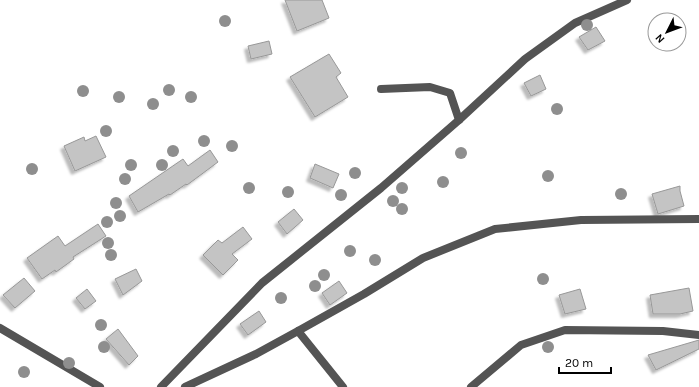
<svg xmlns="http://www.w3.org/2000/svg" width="699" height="387" viewBox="0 0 699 387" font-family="Karla,sans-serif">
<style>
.building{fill:#c4c4c4;stroke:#989898;filter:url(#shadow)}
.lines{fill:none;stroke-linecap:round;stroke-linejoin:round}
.street{stroke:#545454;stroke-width:8}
.tree{fill:#8e8e8e}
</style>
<defs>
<filter id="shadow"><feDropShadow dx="-3.5" dy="3.5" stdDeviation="1" flood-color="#0004"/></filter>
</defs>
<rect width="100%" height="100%" fill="#fff"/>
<g class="building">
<path d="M285 0H322L329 18 297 31Z"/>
<path d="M596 27 605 41 588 50 579 37Z"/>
<path d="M269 41 272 54 251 59 248 46Z"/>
<path d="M329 54 341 73 336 77 348 97 315 117 290 77Z"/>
<path d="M540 75 546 89 531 96 524 83Z"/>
<path d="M96 136 106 157 75 171 64 146 84 137 85 141Z"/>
<path d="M210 150 218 162 187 185 186 184 170 195 169 194 138 212 129 196 183 159 188 166Z"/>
<path d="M315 164 339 174 333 188 310 178Z"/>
<path d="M680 186V191L684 206 658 214 652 194Z"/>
<path d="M294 209 303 220 287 234 278 222Z"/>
<path d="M98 224 106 236 73 257 74 259 56 272 55 270 42 279 27 258 58 236 65 246Z"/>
<path d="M243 227 252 239 232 254 238 260 223 275 203 255 218 240 222 243Z"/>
<path d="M136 269 142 281 123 295 115 279Z"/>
<path d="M24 278 35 291 15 308 3 295Z"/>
<path d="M339 281 347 293 330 305 322 293Z"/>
<path d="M689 288 693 311 680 314H653L650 295Z"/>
<path d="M87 289 96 301 85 309 76 298Z"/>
<path d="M580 289 586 309 565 314 559 295Z"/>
<path d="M259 311 266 322 248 335 240 324Z"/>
<path d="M118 329 138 356 129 365 106 339Z"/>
<path d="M699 340V349L656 370 648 355Z"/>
</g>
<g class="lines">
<g class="street">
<path d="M381 89 430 87 450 93 459 120"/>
<path d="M0 328 100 387"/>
<path d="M298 331 343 387"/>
<path d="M161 387 262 283 381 188 459 120 525 59 575 23 627 0"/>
<path d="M185 387 256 354 298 331 364 294 423 258 495 229 581 220 699 219"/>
<path d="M471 387 521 345 565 330 663 331 699 335"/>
</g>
</g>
<g class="tree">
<circle cx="225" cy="21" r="6"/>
<circle cx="587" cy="25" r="6"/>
<circle cx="169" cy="90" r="6"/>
<circle cx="83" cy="91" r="6"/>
<circle cx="119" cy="97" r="6"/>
<circle cx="191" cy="97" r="6"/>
<circle cx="153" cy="104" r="6"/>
<circle cx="557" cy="109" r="6"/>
<circle cx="106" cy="131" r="6"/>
<circle cx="204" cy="141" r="6"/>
<circle cx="232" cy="146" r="6"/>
<circle cx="173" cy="151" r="6"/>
<circle cx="461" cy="153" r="6"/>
<circle cx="131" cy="165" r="6"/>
<circle cx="162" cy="165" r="6"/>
<circle cx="32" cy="169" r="6"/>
<circle cx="355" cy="173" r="6"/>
<circle cx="548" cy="176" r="6"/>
<circle cx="125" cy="179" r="6"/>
<circle cx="443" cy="182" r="6"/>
<circle cx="249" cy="188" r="6"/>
<circle cx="402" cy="188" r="6"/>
<circle cx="288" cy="192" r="6"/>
<circle cx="621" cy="194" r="6"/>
<circle cx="341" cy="195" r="6"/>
<circle cx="393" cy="201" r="6"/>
<circle cx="116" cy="203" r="6"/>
<circle cx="402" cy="209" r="6"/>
<circle cx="120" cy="216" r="6"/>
<circle cx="107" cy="222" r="6"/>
<circle cx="108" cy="243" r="6"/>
<circle cx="350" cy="251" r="6"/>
<circle cx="111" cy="255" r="6"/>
<circle cx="375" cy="260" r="6"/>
<circle cx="324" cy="275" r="6"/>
<circle cx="543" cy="279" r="6"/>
<circle cx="315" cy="286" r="6"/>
<circle cx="281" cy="298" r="6"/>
<circle cx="101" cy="325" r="6"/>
<circle cx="104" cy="347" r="6"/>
<circle cx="548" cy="347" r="6"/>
<circle cx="69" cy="363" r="6"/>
<circle cx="24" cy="372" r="6"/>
</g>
<g transform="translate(667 32) rotate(228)"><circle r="19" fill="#ffffff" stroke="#999999"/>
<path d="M0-3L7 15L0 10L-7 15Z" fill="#000000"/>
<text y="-6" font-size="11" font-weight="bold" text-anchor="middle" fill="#000000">N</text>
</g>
<path d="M559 367v6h52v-6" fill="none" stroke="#000000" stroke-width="2"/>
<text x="565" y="367" font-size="12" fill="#000000" stroke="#ffffff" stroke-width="3" paint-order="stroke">20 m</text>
</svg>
